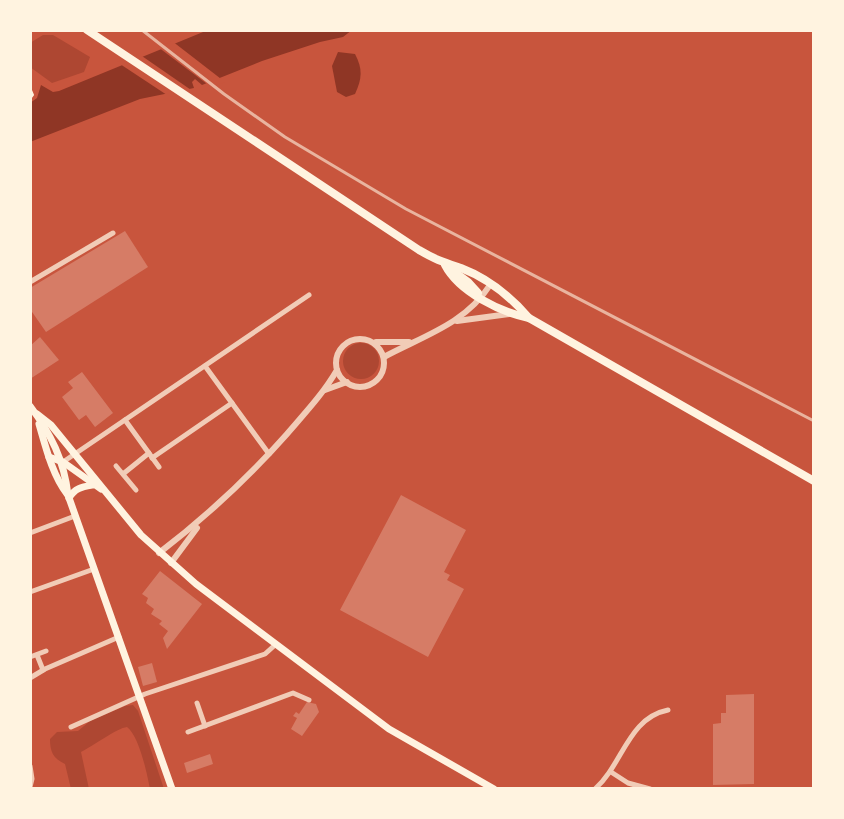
<svg xmlns="http://www.w3.org/2000/svg" width="844" height="819" viewBox="0 0 844 819" font-family="Merriweather,serif">
<style>
.green{fill:#ae4732}
.water{fill:#8f3625}
.pier{fill:#c8553d}
.building{fill:#d67c66}
.lines{fill:none;stroke-linecap:round;stroke-linejoin:round}
.path{stroke:#fff3e0;stroke-width:2}
.minor{stroke:#f1ccb7;stroke-width:5}
.tertiary{stroke:#f1ccb7;stroke-width:6}
.primary{stroke:#fff3e0;stroke-width:7}
.trunk{stroke:#fff3e0;stroke-width:8}
.rail{stroke:#e9b49f;stroke-width:3}
</style>
<rect width="100%" height="100%" fill="#c8553d"/>
<g class="green">
<path d="M43 35H53L90 57 84 72 52 83 30 67V43Z"/>
<circle cx="361" cy="361" r="18"/>
<path d="M133 705 138 711 164 789H150C147 773 139 736 127 727 117 728 93 746 81 752L89 789H71L65 764C53 758 50 752 50 739L57 732 78 731 90 721 125 706Z"/>
</g>
<g class="water">
<path d="M208 30H352L343 37 320 42 262 61 202 85 195 79 192 82 194 88 140 99 30 142V103L37 98 41 85 53 92 59 91Z"/>
<path d="M338 52 355 54C363 69 362 79 355 94L346 97 337 92 332 66Z"/>
</g>
<g class="pier">
<path d="M172 41 225 82 211 87 158 47Z"/>
<path d="M139 54 194 92 170 97 117 62Z"/>
</g>
<g class="building">
<path d="M125 231 148 267 46 332 30 309V288Z"/>
<path d="M40 337 59 360 30 379V346Z"/>
<path d="M82 372 113 413 95 427 86 415 79 420 62 397 73 388 68 382Z"/>
<path d="M401 495 466 530 444 572 450 575 447 580 464 589 428 657 340 610Z"/>
<path d="M160 571 202 604 167 649 163 638 168 631 159 624 162 621 151 614 154 609 146 603 148 598 142 594Z"/>
<path d="M152 663 157 682 143 686 138 667Z"/>
<path d="M754 694V784L713 785V724L721 723V713H726V695Z"/>
<path d="M307 702 316 704 319 712 302 736 291 729 297 718 293 716 296 712 299 714Z"/>
<path d="M210 754 213 764 187 773 184 763Z"/>
</g>
<g class="lines">
<path class="path" d="M30 88 33 95 30 99"/>
<g class="minor">
<path d="M30 282 113 233"/>
<path d="M205 366 269 454"/>
<path d="M125 420 159 467"/>
<path d="M152 458 232 403"/>
<path d="M63 462 309 295"/>
<path d="M116 466 136 490"/>
<path d="M123 474 149 453"/>
<path d="M30 533 75 516"/>
<path d="M30 592 94 569"/>
<path d="M37 655 43 670"/>
<path d="M30 657 46 651"/>
<path d="M30 678 45 669 119 637"/>
<path d="M197 703 205 726"/>
<path d="M71 727 145 694 265 654 275 645"/>
<path d="M188 732 293 693 309 700"/>
<path d="M30 766 32 779 30 787"/>
<path d="M611 772 628 783 650 789"/>
<path d="M595 789C623 764 628 718 668 710"/>
</g>
<g class="tertiary">
<path d="M457 321 509 314"/>
<circle cx="360" cy="363" r="24"/>
<path d="M376 342H409"/>
<path d="M384 357C423 336 465 324 490 285"/>
<path d="M325 390 347 382"/>
<path d="M159 553C206 517 248 478 287 434 305 413 323 394 337 370"/>
<path d="M171 563 197 528"/>
</g>
<g class="primary">
<path d="M30 406C51 434 64 460 68 495L172 789"/>
<path d="M37 414 51 425 141 535 196 584 389 729 494 789"/>
<path d="M39 424C46 448 52 474 67 494"/>
<path d="M49 457 63 462 101 489"/>
<path d="M69 498C75 488 82 487 93 485"/>
</g>
<g class="trunk">
<path d="M87 30 419 250C436 260 443 262 461 268 487 278 511 297 529 318"/>
<path d="M445 265C459 292 500 312 529 318L814 481"/>
<path d="M449 268 468 282 478 293"/>
</g>
<path class="rail" d="M142 30 224 94 285 137 406 209 814 421"/>
</g>
<rect width="844" height="819" fill="none" stroke="#fff3e0" stroke-width="64"/>
</svg>
